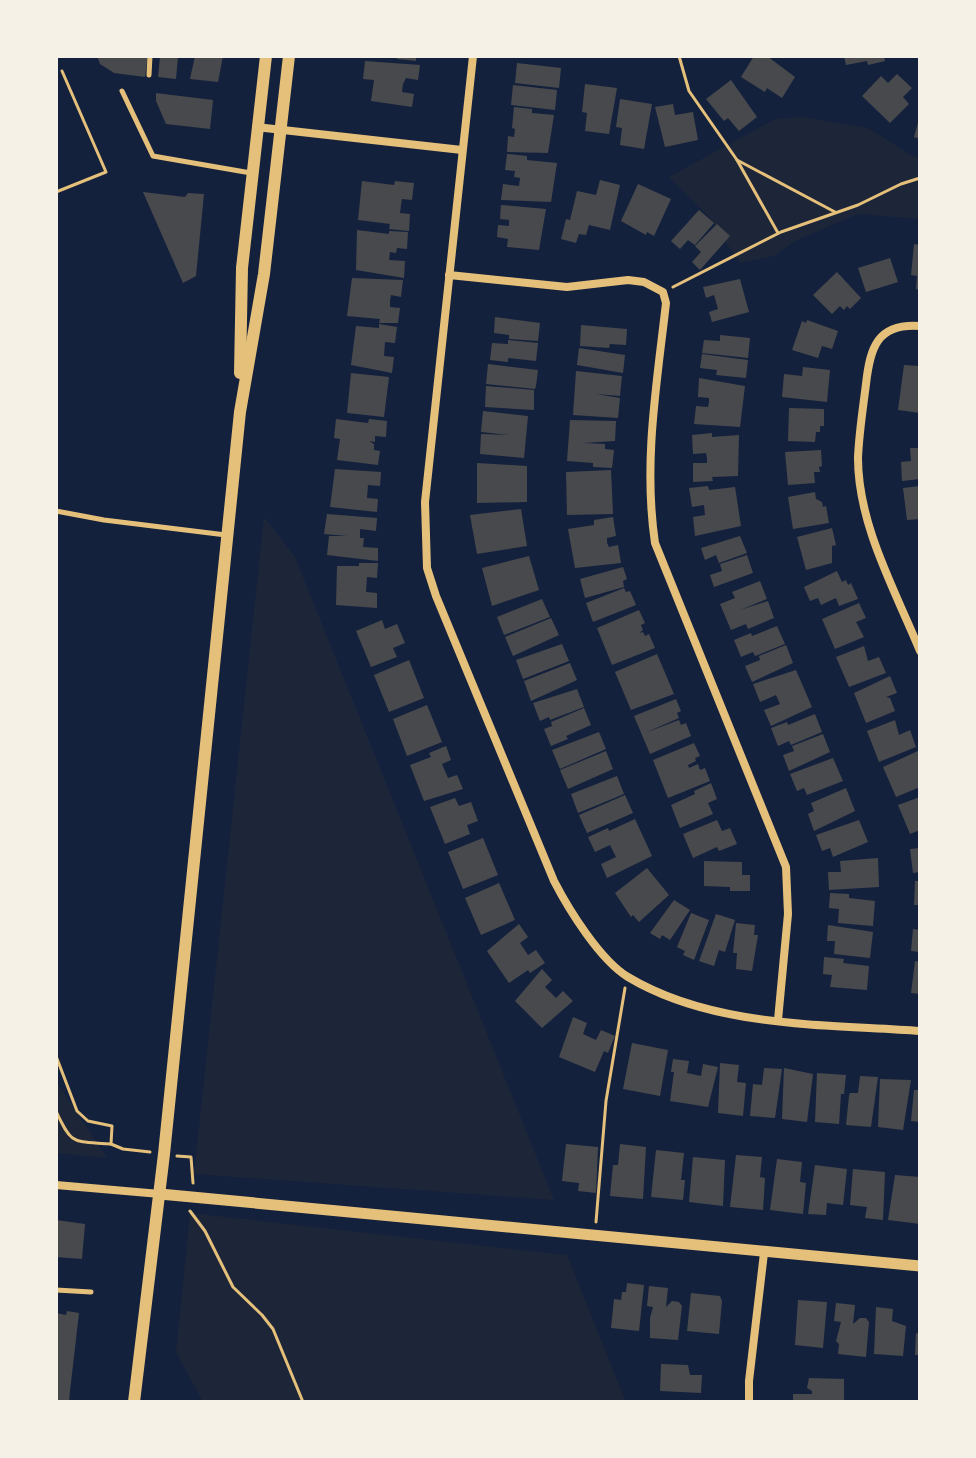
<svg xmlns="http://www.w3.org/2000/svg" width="976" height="1458" viewBox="0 0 976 1458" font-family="'PT Sans Narrow',sans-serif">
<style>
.green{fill:#1d2539}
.building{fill:#48494c}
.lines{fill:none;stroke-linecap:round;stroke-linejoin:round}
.path{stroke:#e5c07b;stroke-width:3}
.service{stroke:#e5c07b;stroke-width:5}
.minor{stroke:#e5c07b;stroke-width:8}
.tertiary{stroke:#e5c07b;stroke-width:11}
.secondary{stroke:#e5c07b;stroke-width:12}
</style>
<rect width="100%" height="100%" fill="#14213d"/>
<g class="green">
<path d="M802 117 868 128 914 157H920V219L858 214 795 241 774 256 740 263 708 216 669 177 775 119Z"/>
<path d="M264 517 295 557 554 1200 194 1174Z"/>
<path d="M56 1081 107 1158 56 1153Z"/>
<path d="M190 1213 567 1255 626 1402H203L176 1352Z"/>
</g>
<g class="building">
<path d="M97 56H148L145 77 114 73 100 64Z"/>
<path d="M160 56H178L176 79 158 77Z"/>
<path d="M195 56H223L218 82 190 79Z"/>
<path d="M397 56H416V61L397 59Z"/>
<path d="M754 56H767L795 77 782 98 767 88 765 92 741 77Z"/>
<path d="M844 56H884L885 61 868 65 867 61 846 65Z"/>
<path d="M365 61 420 65 418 80 406 78 403 84 402 92 414 94 412 107 371 101 374 80 363 79Z"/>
<path d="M517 63 561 68 559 88 515 83Z"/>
<path d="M897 74 912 88 903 97 909 104 890 123 862 96 881 76 888 83Z"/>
<path d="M731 80 757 117 739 131 728 118 724 121 706 99Z"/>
<path d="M585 84 617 88 609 134 585 131 587 113 582 112Z"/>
<path d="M513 85 557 90 555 110 511 105Z"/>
<path d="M156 93 213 100 210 129 166 124 156 101Z"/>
<path d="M620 99 652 104 644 149 620 145 622 128 616 127Z"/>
<path d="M673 104 675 115 693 112 698 140 665 147 655 107Z"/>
<path d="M514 107 532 109V113L554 115 548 153 507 152 508 136 514 137 515 129 512 128Z"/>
<path d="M919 119H920V139L914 137Z"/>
<path d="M507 154 527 156V160L557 163 551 202 501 200 503 184 519 186 520 178 514 177 515 171 505 170Z"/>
<path d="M600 180 620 185 610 230 589 225 586 235 579 234 576 243 561 239 566 219 570 220 577 191 596 195Z"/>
<path d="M362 181 394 185 395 181 414 183 412 200 402 199 401 205 400 213 410 214 409 231 389 229 390 224 358 220Z"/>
<path d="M638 184 671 199 654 236 647 232 646 235 621 221Z"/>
<path d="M143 192 185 197 188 193 204 194 196 276 183 283Z"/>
<path d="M501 205 546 209 539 250 507 247 508 239 497 237 498 225 509 226V220L500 219Z"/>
<path d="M699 210 714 223 695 245 688 240 680 249 671 241Z"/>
<path d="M717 224 730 236 700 270 692 262 701 252 695 246Z"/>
<path d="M357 230 389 234V231L408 232 407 249 397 248 396 253 390 252 389 260 405 261 404 278 356 270Z"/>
<path d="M914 244 920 245V290L916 289 917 276 911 275Z"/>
<path d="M890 258 898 282 866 292 858 268Z"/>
<path d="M837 272 861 298 850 309 847 306 844 310 840 306 832 314 813 295Z"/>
<path d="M352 278 403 280 401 297 391 295 390 301V307L400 308 398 323H379L380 319 347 316Z"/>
<path d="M740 279 749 312 712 322 709 312 718 309 714 295 706 298 703 287Z"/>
<path d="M495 317 540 323 538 341 509 339V335L494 333Z"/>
<path d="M807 320 838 331 832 349 822 346 818 358 792 350 802 321 806 323Z"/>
<path d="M379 324 397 327 395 343 385 342 384 356 394 357 392 373 351 365 356 326 379 328Z"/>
<path d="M581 325 627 329 626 345 610 344 609 348 580 346Z"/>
<path d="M720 335 750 338 748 358 702 353 704 340 720 341Z"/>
<path d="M508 340 538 343 536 361 508 358V362L490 360 492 343 508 344Z"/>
<path d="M579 348 625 355 623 373 577 365Z"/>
<path d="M702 354 748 360 746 378 716 375 717 370 700 368Z"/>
<path d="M488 364 538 370 536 386 535 389 486 384Z"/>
<path d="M904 365 920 366V413L898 410Z"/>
<path d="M803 367 830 370 827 402 782 397 784 374 802 376Z"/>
<path d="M576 371 622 376 620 396 596 394 620 398 618 418 573 415Z"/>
<path d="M351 373 389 377 384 417 347 413Z"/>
<path d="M699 378 745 386 740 427 694 424 696 406 708 407 709 402V398L698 397Z"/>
<path d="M486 386 534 390V410L485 407Z"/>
<path d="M789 408 824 409V426H820V432H816L815 442 788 441Z"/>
<path d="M483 411 528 416 524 458 480 454 481 434 509 435 481 432Z"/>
<path d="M336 419 368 423 369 419 387 421 386 437 375 436V442L369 441 374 444V450L380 451 378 465 337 460 340 439 334 438Z"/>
<path d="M570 420 616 421 615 441 583 443 605 444V449L614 450 612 468 593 467V463L567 461Z"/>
<path d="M712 433V437L739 435 738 476 712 477 713 481 693 482V463H707V458L706 453 693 454 692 435Z"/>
<path d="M910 448H920V479L902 481 901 462 911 461Z"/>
<path d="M821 450 822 466 819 467 820 472H814L815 483 788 485 785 452Z"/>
<path d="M477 463 527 466V502L477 503Z"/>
<path d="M335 469 381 472 380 486 368 485 367 498 378 499 377 512 330 507Z"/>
<path d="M611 470 613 514 567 515 566 472Z"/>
<path d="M708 486 709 490 735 487 741 526 695 536 693 517 705 515 704 505 692 507 689 488Z"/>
<path d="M920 486V519L907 520 903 488Z"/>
<path d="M815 492 816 499 822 502 823 507 826 506 829 523 793 529 788 497Z"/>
<path d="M521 509 527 546 477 554 470 515Z"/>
<path d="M327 514 377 518 376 531 360 529V538H364L363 547 378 548V561L327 555 329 536H347L324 534Z"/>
<path d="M613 517 616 536 607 538V543L609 547 618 545 621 563 575 568 568 529 594 525V520Z"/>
<path d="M832 528 836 545 832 546V563L806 570 797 537Z"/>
<path d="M740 536 747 553 719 563 716 555 705 560 701 548Z"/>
<path d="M747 555 753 573 714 587 710 575 722 571 720 564Z"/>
<path d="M529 556 539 590 492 606 482 568Z"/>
<path d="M359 563H378L377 578 367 577 366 592 377 593V608L336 605 337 566H359Z"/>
<path d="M623 567 627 579 623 581 624 587 585 598 580 579Z"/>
<path d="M837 571 842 582 846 580 848 585 851 583 858 599 839 606 836 598 821 605 818 598 810 601 804 587Z"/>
<path d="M760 581 767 599 740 610 768 601 774 618 748 629 746 624 731 630 720 604 735 598 732 592Z"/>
<path d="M624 588 626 592 630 591 636 605 593 622 586 603Z"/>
<path d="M542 599 550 617 504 635 497 617Z"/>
<path d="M859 603 866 618 856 622 864 637 835 649 822 619Z"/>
<path d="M639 610 645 623 641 625 643 630 639 633 643 632 645 636 649 634 655 648 612 665 597 628Z"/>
<path d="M551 618 559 635 513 656 505 637Z"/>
<path d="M382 620 385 629 397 624 405 643 393 648 397 657 371 667 356 631Z"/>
<path d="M777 626 785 644 758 655 755 656 753 652 741 657 734 640 751 633 752 636Z"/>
<path d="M562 644 569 661 523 679 516 660Z"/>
<path d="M786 645 793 663 752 682 745 666 760 660 759 656Z"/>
<path d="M864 646 868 661 879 657 886 673 849 687 836 657Z"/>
<path d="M657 654 674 694 631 710 615 672Z"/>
<path d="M409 660 424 698 389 712 374 675Z"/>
<path d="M570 663 577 680 531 701 524 681Z"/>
<path d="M796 670 812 707 771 726 764 710 780 704 776 695 760 702 753 684Z"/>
<path d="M890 676 897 693 886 697 890 698 895 711 866 723 854 693Z"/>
<path d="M577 689 584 707 550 720 549 717 540 721 533 703Z"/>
<path d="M676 699 681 711 677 713 679 718 645 733 679 720 681 725 686 723 691 736 650 754 634 716Z"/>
<path d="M427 705 442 742 407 756 393 719Z"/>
<path d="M584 708 591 725 566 736 568 739 551 746 544 729 552 726 551 722Z"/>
<path d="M815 714 822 732 791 745 789 741 778 746 771 728 787 722 788 725Z"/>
<path d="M895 720 899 735 910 730 916 747 879 762 867 731Z"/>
<path d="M599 732 606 749 560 769 552 750Z"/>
<path d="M823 734 830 752 789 771 783 755 794 751 792 746Z"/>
<path d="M694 743 700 756 695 758 696 761 688 765 689 768 698 764 700 770 705 768 710 781 668 798 653 760Z"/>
<path d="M446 746 451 760 442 764 448 778 457 775 463 789 424 801 410 765 431 757 429 753Z"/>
<path d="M920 750V770L917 771 920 773V787L896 797 883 767Z"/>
<path d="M606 751 613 769 568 789 560 770Z"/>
<path d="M833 758 843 781 807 795 804 788 797 791 790 774Z"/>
<path d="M617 776 624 794 578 813 571 794Z"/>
<path d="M711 783 717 799 708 803 713 814 680 828 671 805 695 794 694 791Z"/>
<path d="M846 788 855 811 814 831 808 814 814 811 811 803Z"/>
<path d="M625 795 633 813 587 833 579 815Z"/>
<path d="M920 797V830L910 834 898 805Z"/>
<path d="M455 798 459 806 471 802 478 821 467 825 470 834 445 844 430 807Z"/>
<path d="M635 819 652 856 607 878 601 864 616 857 610 845 595 852 588 837 608 828 609 831Z"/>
<path d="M717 820 722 831 730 828 737 844 719 851 717 847 693 858 683 834Z"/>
<path d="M859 820 868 842 833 857 830 848 822 851 816 835Z"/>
<path d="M483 838 498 875 463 889 448 852Z"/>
<path d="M920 848V872L913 873 910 849Z"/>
<path d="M878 858 879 887 829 890 828 872H841L840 861Z"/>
<path d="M704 861 742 862V875H750V891H730V887L704 886Z"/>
<path d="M647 868 669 895 639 922 633 915 631 917 615 893Z"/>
<path d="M915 881H920V905H914Z"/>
<path d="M499 883 515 920 481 935 465 898Z"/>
<path d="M830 893 849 894V898L875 901 873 926 838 923 839 909 829 908Z"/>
<path d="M674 900 690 910 670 940 662 935 660 939 650 933Z"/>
<path d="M691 913 709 920 694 960 683 955 685 951 677 947Z"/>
<path d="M716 914 735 920 725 952 719 950 714 966 699 961Z"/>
<path d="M736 923 755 925 754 935H758L752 971 736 969 737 953H733Z"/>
<path d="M519 924 528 937 520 943 528 955 536 950 545 963 530 973 528 970 509 983 487 951Z"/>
<path d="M828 925 873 932 870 958 834 954 835 941H827Z"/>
<path d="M913 929 920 930V952L911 951Z"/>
<path d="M824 957 844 959 843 963 869 966 867 990 830 987 832 975 823 974Z"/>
<path d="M915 961 920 962V994L911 993Z"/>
<path d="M542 969 552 980 545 987 556 998 563 991 573 1001 542 1028 515 1001Z"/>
<path d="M573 1017 587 1023 583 1034 596 1040 601 1030 615 1036 608 1053 604 1051 595 1072 559 1057Z"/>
<path d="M632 1043 668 1050 660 1096 623 1089Z"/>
<path d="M673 1059 689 1061 687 1073 701 1076 703 1064 718 1067 708 1107 670 1101 674 1072H671Z"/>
<path d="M720 1063 739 1065 737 1082 746 1083 743 1116 718 1113Z"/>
<path d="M764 1068 782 1069 775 1118 750 1116 753 1084 762 1085Z"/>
<path d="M784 1068 813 1074 807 1122 782 1119Z"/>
<path d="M817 1073 846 1075 844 1094H841L839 1124 815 1122Z"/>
<path d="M860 1076 878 1077 871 1127 846 1125 849 1096 850 1093H858Z"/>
<path d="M880 1079 911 1080 903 1130 878 1127Z"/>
<path d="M914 1090H920V1122L911 1121Z"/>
<path d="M566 1144 598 1147 596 1193 578 1191 579 1183 562 1181Z"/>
<path d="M620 1144 646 1147 643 1199 610 1196 613 1165H618Z"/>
<path d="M656 1150 684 1153 681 1180H685L683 1200 651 1197Z"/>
<path d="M736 1155 762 1157 760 1177 765 1178 763 1210 730 1207Z"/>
<path d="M693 1157 725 1160 723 1206 689 1202Z"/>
<path d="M777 1159 802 1162 800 1182 806 1183 803 1214 770 1210Z"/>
<path d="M815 1165 847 1169 843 1205 827 1203 826 1215 808 1214Z"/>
<path d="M853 1169 885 1172 883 1220 865 1218 867 1207 850 1205Z"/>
<path d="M895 1175 920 1177V1224L888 1220Z"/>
<path d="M56 1220 85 1224 82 1259 56 1257Z"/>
<path d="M627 1283 644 1285 639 1331 611 1328 614 1299 621 1300 622 1292H626Z"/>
<path d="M649 1286 668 1288 666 1307 672 1301 679 1302 682 1306 678 1340 650 1338V1318L653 1307 647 1306Z"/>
<path d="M691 1293 720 1296 722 1301 719 1334 687 1331Z"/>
<path d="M798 1300 827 1302 823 1348 795 1345Z"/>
<path d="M836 1303 855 1305 853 1324 860 1318H866L869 1322 866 1357 838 1354 839 1344 836 1341 841 1322 834 1321Z"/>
<path d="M876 1307 893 1309 892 1321 906 1326 903 1356 874 1354Z"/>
<path d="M67 1311 79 1313 70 1391 69 1402H56V1313L66 1315Z"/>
<path d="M916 1333 920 1334V1355H915Z"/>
<path d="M661 1364 688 1365 690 1375H702L701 1393 660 1391Z"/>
<path d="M809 1378 844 1379V1402H793V1394H812V1391L807 1388Z"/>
</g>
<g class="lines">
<g class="path">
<path d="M679 56 689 91 737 160 835 212"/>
<path d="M737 160 778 233"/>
<path d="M56 192 106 172 62 71"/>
<path d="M673 287 781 232 858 205 901 184 920 178"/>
<path d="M56 1056 77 1111 88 1121 112 1126 111 1144 123 1149 150 1152"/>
<path d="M56 1111C72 1146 73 1141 111 1144"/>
<path d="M177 1156 191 1157 193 1183"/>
<path d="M190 1211 205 1231 233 1287 262 1315 273 1329 303 1402"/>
<path d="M596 1222 606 1101 625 988"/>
</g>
<g class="service">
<path d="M149 75 150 56"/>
<path d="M122 91 153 156 251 173"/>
<path d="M56 511 104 520 226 535"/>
<path d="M56 1290 91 1292"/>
</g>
<g class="minor">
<path d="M473 56 425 502 427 568 436 596 554 881C569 910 600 960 628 977 713 1028 824 1024 920 1031"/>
<path d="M256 127 462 150"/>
<path d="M449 275 567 287 628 280 644 282 663 292 666 303C657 383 643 462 655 543L786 867 788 914 778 1020"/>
<path d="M920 326C877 323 870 348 866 384 863 408 859 433 858 458 858 525 895 590 920 651"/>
<path d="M56 1185 160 1194"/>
<path d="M749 1402V1381L764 1253"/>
</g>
<path class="tertiary" d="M160 1194 920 1266"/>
<g class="secondary">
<path d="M240 373 242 268 266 56"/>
<path d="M134 1402 164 1154 240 412 264 274 289 56"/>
</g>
</g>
<rect width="976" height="1458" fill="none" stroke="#f6f1e7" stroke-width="116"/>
</svg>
